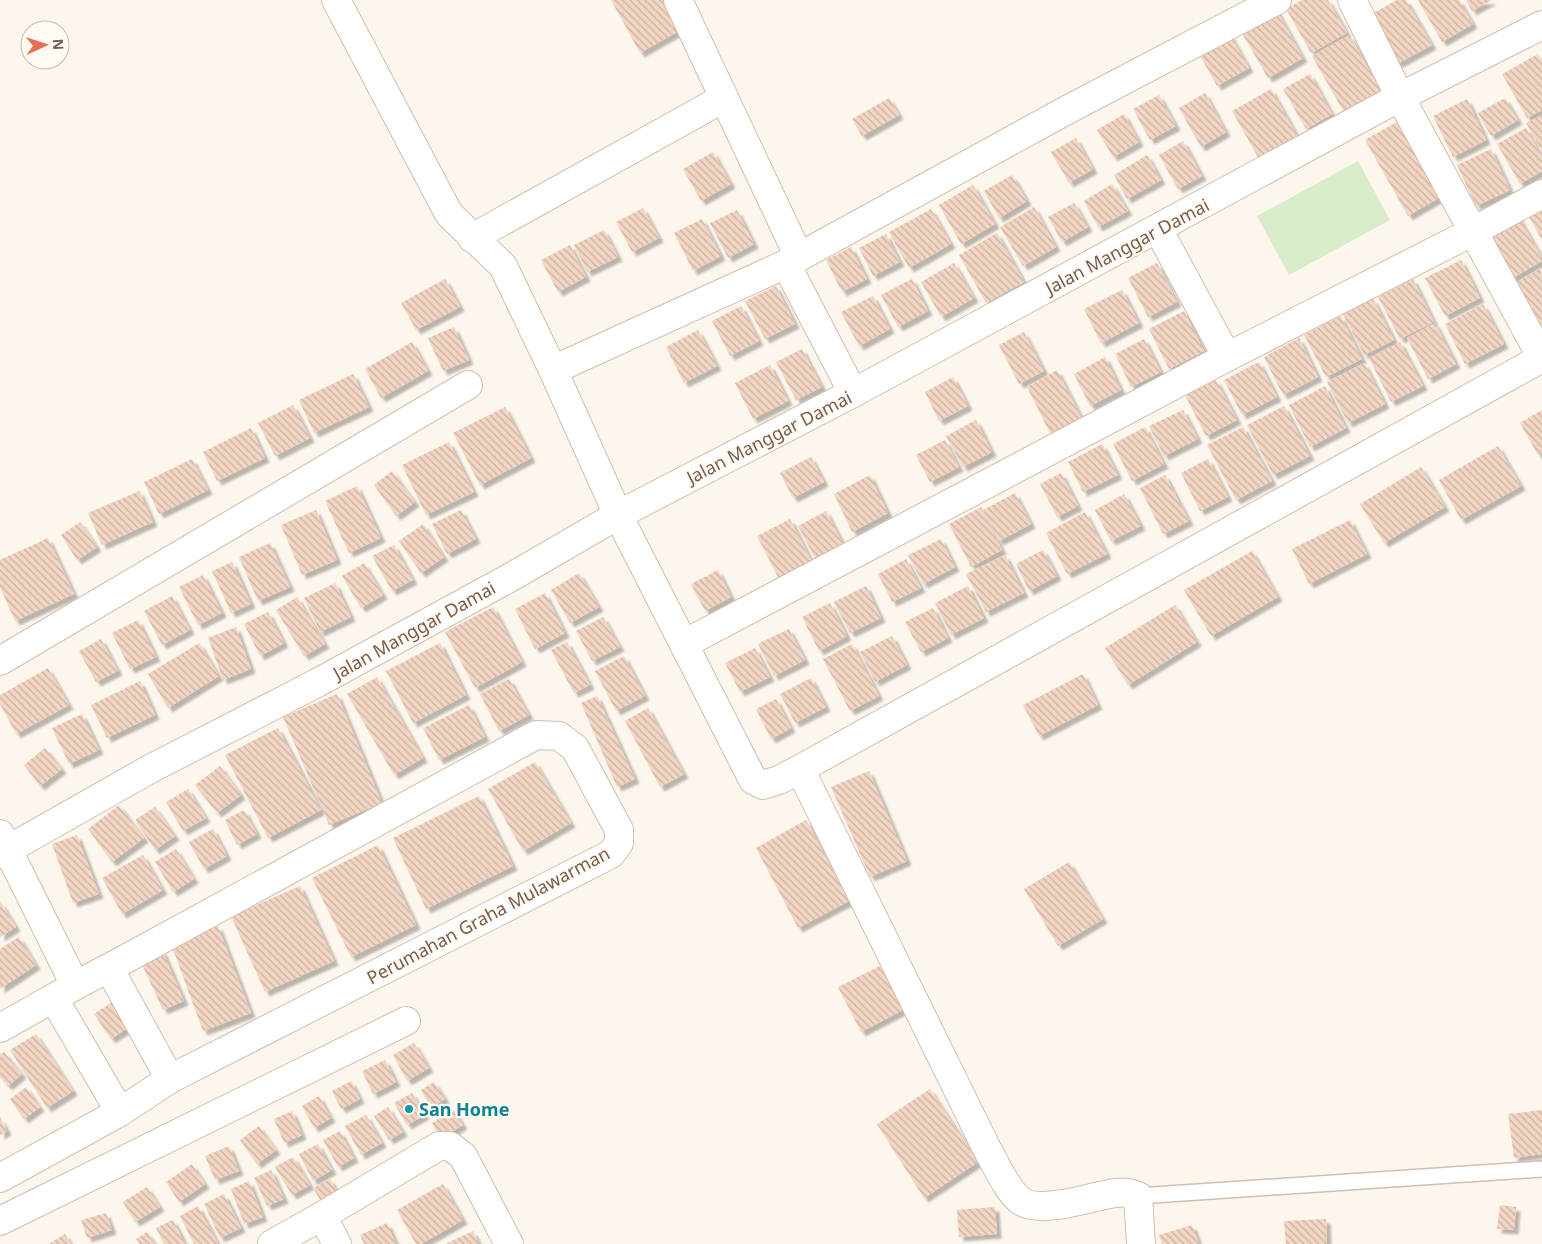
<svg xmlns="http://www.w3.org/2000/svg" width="1542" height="1244" viewBox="0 0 1542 1244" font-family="'Noto Sans',sans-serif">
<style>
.pitch{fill:#d8ecc9}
.building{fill:url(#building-back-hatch);filter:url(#shadow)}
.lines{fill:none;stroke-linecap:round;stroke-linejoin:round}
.lane-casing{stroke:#d1beb0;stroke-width:18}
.street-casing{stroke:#d1beb0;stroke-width:30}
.lane{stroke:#fff;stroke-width:15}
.street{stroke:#fff;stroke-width:28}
.culture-dot{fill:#0f9aa8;stroke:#fffaf3;stroke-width:2}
.labels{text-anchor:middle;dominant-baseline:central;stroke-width:4.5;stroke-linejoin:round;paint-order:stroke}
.street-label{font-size:18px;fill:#7a5c4d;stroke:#fffaf3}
.culture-label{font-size:18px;font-weight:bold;fill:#0d838f;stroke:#fffaf3;text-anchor:start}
</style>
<defs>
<pattern id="building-back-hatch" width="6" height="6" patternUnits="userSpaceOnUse" patternTransform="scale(1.25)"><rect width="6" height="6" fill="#f3d5c3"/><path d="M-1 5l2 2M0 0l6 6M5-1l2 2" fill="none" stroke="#cab0a1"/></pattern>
<filter id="shadow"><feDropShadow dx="4.5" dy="4.5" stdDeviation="1" flood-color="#0004"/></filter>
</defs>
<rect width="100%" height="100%" fill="#fdf6ec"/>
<path class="pitch" d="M1358 161 1390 220 1289 275 1257 216Z"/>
<g class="building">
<path d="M611 0H665L682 29 640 53Z"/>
<path d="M1302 0H1328L1347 33 1311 53 1286 9Z"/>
<path d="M1397 0H1406L1432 45 1397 64 1370 15Z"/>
<path d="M1418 0H1459L1473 24 1442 42Z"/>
<path d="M1466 0H1492L1472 11Z"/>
<path d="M1275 7 1303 58 1268 78 1239 28Z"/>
<path d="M1229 33 1249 68 1217 86 1198 52Z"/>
<path d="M1349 35 1383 94 1346 116 1312 56Z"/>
<path d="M1538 54 1542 62V110L1527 118 1502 74Z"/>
<path d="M1310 74 1332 114 1306 129 1283 89Z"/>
<path d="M1271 89 1300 141 1262 164 1232 111Z"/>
<path d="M1205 93 1226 132 1201 147 1179 108Z"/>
<path d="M1159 95 1176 126 1150 140 1133 109Z"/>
<path d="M889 98 899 115 862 136 852 119Z"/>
<path d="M1505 98 1518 120 1491 136 1478 113Z"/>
<path d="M1467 99 1486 140 1453 157 1433 116Z"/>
<path d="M1124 114 1139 142 1113 157 1097 130Z"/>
<path d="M1542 115V151L1526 123Z"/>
<path d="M1400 120 1442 196 1408 216 1365 140Z"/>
<path d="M1526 128 1542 157V171L1520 184 1497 144Z"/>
<path d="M1076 138 1093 169 1069 183 1051 152Z"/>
<path d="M1183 141 1202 176 1178 189 1159 155Z"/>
<path d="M1491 149 1510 190 1476 206 1457 165Z"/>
<path d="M713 152 731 184 701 201 683 169Z"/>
<path d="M1147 155 1161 180 1127 199 1114 175Z"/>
<path d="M1012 175 1027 201 999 218 984 191Z"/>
<path d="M1112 184 1128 211 1098 227 1084 201Z"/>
<path d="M973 185 995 224 961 244 939 205Z"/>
<path d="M1074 203 1088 227 1062 242 1048 217Z"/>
<path d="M1542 204V240L1527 213Z"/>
<path d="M1034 207 1056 247 1023 266 1000 227Z"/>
<path d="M643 208 659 238 632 252 616 222Z"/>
<path d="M931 209 951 244 909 268 889 232Z"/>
<path d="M737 210 754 244 728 258 710 223Z"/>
<path d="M1518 216 1542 258V261L1511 279 1485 235Z"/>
<path d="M702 219 721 256 693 271 674 233Z"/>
<path d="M604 230 618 257 587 272 574 245Z"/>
<path d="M997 233 1024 282 986 303 959 255Z"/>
<path d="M886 234 900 262 873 276 859 248Z"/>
<path d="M570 245 586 277 558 292 541 260Z"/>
<path d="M851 247 867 279 842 292 826 260Z"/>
<path d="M1461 260 1480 298 1445 316 1425 278Z"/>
<path d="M954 263 974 298 941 317 921 282Z"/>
<path d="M1157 263 1177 302 1148 317 1128 278Z"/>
<path d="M1541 268 1542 326 1535 330 1510 286Z"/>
<path d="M445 279 460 307 416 330 401 303Z"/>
<path d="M912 279 928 311 898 327 881 295Z"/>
<path d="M1413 279 1434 322 1400 339 1378 297Z"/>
<path d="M776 286 795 324 765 339 745 301Z"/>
<path d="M1122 290 1139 323 1101 343 1084 309Z"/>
<path d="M873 296 890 329 859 346 841 312Z"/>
<path d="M1373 299 1394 340 1364 355 1343 314Z"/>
<path d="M1483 304 1504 344 1465 364 1445 324Z"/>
<path d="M741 306 759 341 730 356 712 321Z"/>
<path d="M1184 311 1204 351 1169 369 1149 329Z"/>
<path d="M1341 316 1362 359 1326 377 1304 335Z"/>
<path d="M1435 323 1456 364 1428 379 1407 338Z"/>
<path d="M454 327 469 360 443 371 428 338Z"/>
<path d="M698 330 717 366 684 383 666 347Z"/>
<path d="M1024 332 1044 371 1019 384 999 345Z"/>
<path d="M1299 338 1318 377 1283 395 1264 357Z"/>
<path d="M1144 339 1161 372 1131 387 1115 354Z"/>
<path d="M412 342 428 371 381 398 365 369Z"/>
<path d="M1400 342 1423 386 1391 402 1369 358Z"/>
<path d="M802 349 822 387 796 400 776 362Z"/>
<path d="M1105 357 1121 390 1090 406 1074 374Z"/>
<path d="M1259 362 1277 397 1242 415 1224 380Z"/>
<path d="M1364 363 1385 404 1348 423 1327 382Z"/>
<path d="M770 365 788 401 753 419 735 383Z"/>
<path d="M1057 370 1082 419 1051 435 1027 387Z"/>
<path d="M353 374 369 407 314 433 299 400Z"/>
<path d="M953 377 968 406 939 421 925 392Z"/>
<path d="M1216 380 1237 420 1206 436 1185 395Z"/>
<path d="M1325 386 1346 428 1310 447 1289 405Z"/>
<path d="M293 405 310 438 275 456 258 423Z"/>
<path d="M1284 406 1310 456 1273 475 1247 425Z"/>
<path d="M505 407 531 458 480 485 453 433Z"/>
<path d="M1183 410 1198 439 1164 456 1149 426Z"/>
<path d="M1542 410V453L1538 455 1520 423Z"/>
<path d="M976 420 992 452 963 467 946 436Z"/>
<path d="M1145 427 1164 464 1132 481 1113 444Z"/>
<path d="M1243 427 1272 481 1236 500 1207 445Z"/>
<path d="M251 428 265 458 217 481 203 452Z"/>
<path d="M945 440 959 467 930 482 916 455Z"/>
<path d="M449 442 474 492 426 515 402 465Z"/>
<path d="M1102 444 1118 475 1083 492 1068 462Z"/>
<path d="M1498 446 1521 486 1461 520 1439 480Z"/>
<path d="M811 457 824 482 793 498 780 473Z"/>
<path d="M192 459 208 490 159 514 144 482Z"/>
<path d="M1208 459 1228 497 1200 511 1181 473Z"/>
<path d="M1421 467 1445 507 1384 543 1360 504Z"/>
<path d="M392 471 415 502 396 516 374 485Z"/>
<path d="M1061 473 1078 506 1057 517 1040 484Z"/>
<path d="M870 475 888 513 852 532 834 494Z"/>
<path d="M1165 475 1189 521 1163 534 1140 488Z"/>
<path d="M357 486 381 538 349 553 325 501Z"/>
<path d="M139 491 153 522 102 545 88 513Z"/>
<path d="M1015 493 1031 524 999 541 983 510Z"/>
<path d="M1124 494 1141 526 1111 541 1095 510Z"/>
<path d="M981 507 1002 550 971 567 949 524Z"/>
<path d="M316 510 337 560 302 575 281 525Z"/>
<path d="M461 510 476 539 447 554 432 524Z"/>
<path d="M826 511 843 544 815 558 798 526Z"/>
<path d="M1085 512 1107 554 1067 574 1046 533Z"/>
<path d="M790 519 815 568 782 585 757 536Z"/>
<path d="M1350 520 1367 554 1309 584 1292 549Z"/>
<path d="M80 522 97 547 77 560 61 535Z"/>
<path d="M423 524 444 557 421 573 399 541Z"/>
<path d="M48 538 74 594 15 621 0 587V560Z"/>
<path d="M941 539 955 567 923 584 908 555Z"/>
<path d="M270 543 290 587 258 601 239 557Z"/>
<path d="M394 545 413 580 392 591 372 556Z"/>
<path d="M1043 550 1057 576 1029 591 1016 564Z"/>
<path d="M1252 551 1278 597 1211 636 1184 590Z"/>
<path d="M1005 555 1024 593 986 612 966 574Z"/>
<path d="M906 559 921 588 892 602 878 574Z"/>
<path d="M232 562 251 604 231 613 212 571Z"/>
<path d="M364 563 383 595 361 608 342 576Z"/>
<path d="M718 570 731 597 705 611 691 584Z"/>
<path d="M579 573 599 607 570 623 551 590Z"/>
<path d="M203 575 222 613 198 625 179 587Z"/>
<path d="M335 583 351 617 320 632 304 598Z"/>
<path d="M866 586 881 618 850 633 834 602Z"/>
<path d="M968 586 984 618 951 635 935 603Z"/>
<path d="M545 593 565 633 535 649 515 609Z"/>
<path d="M172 596 190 630 162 645 144 611Z"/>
<path d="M297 597 325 644 304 656 276 610Z"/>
<path d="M830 603 847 636 819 651 802 617Z"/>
<path d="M1175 605 1197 642 1128 685 1105 648Z"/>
<path d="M493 607 522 662 475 688 445 632Z"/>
<path d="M933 608 948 638 921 652 905 622Z"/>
<path d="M268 612 284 643 260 656 244 624Z"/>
<path d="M603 617 620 647 592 661 576 631Z"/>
<path d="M138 620 156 657 130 669 112 633Z"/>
<path d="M236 627 251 669 223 680 208 638Z"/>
<path d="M789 629 805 660 774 676 758 644Z"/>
<path d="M892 636 907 665 875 682 860 652Z"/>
<path d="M101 639 118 671 96 682 79 651Z"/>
<path d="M567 642 590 685 574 693 551 650Z"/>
<path d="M199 643 219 676 168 708 148 674Z"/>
<path d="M440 643 466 695 413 723 386 671Z"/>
<path d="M852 644 879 696 850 711 823 659Z"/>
<path d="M755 648 770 677 740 692 725 663Z"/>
<path d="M624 656 645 696 616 711 595 671Z"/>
<path d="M48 668 69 705 16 734 0 704V695Z"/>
<path d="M1083 674 1098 705 1039 736 1023 705Z"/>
<path d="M377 677 423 758 394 775 347 694Z"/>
<path d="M811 678 826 707 795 723 780 694Z"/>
<path d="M509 679 529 715 499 731 480 694Z"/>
<path d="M140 681 155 715 107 738 91 705Z"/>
<path d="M337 694 382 803 329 825 283 717Z"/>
<path d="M597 696 635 779 617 787 581 703Z"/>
<path d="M776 699 791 728 771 739 756 709Z"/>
<path d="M469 705 485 737 439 760 423 728Z"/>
<path d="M648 708 684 774 660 787 625 721Z"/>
<path d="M82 714 99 750 69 764 52 728Z"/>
<path d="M278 728 321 810 268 838 225 755Z"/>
<path d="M45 748 62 769 40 786 24 765Z"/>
<path d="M535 762 571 823 523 851 488 789Z"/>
<path d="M220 766 241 795 217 813 195 785Z"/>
<path d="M869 771 907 861 870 877 831 787Z"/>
<path d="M188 789 206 818 183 831 166 802Z"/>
<path d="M479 796 513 866 426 909 393 838Z"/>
<path d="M119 805 144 838 112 862 88 829Z"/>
<path d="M155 807 175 836 155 850 135 820Z"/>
<path d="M244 810 257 834 237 845 225 820Z"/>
<path d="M806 820 849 901 798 928 756 848Z"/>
<path d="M213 829 227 856 204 869 189 842Z"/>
<path d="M77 835 99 894 73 903 52 844Z"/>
<path d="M378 845 416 925 351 957 312 878Z"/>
<path d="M176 849 194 879 173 892 155 862Z"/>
<path d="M143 855 163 890 122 914 102 878Z"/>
<path d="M1069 862 1103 919 1058 946 1024 889Z"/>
<path d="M300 886 334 961 265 992 231 916Z"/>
<path d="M0 901 16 927 0 937Z"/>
<path d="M218 926 251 1013 203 1031 171 944Z"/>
<path d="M19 937 36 965 0 989V949Z"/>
<path d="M162 950 184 1001 163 1010 140 960Z"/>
<path d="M880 966 903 1010 861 1032 838 987Z"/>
<path d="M112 1002 129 1027 111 1039 94 1014Z"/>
<path d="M36 1034 73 1091 47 1108 10 1050Z"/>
<path d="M414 1043 429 1068 407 1081 393 1055Z"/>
<path d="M4 1052 22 1074 8 1086 0 1077V1055Z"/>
<path d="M385 1060 396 1082 373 1094 362 1071Z"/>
<path d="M351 1081 360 1099 341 1109 332 1091Z"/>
<path d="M434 1082 445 1099 431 1108 421 1090Z"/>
<path d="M26 1087 40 1107 24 1119 10 1099Z"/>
<path d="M930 1089 978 1162 924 1198 877 1124Z"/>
<path d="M412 1093 425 1115 407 1125 394 1103Z"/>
<path d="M319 1096 331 1118 314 1128 302 1106Z"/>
<path d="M388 1107 403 1132 389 1140 374 1116Z"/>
<path d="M453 1109 463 1125 441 1138 432 1123Z"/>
<path d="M1542 1110V1154L1514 1158 1508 1114Z"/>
<path d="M292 1111 302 1135 284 1143 274 1119Z"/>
<path d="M366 1115 382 1143 361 1155 345 1126Z"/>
<path d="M0 1117 7 1131 0 1135Z"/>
<path d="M259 1126 276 1150 257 1164 240 1140Z"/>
<path d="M340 1131 354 1158 338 1167 323 1140Z"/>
<path d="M318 1144 332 1170 313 1181 299 1154Z"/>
<path d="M229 1146 239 1171 215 1180 205 1156Z"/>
<path d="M293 1157 310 1185 292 1195 275 1167Z"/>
<path d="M192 1164 205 1184 179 1202 166 1182Z"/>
<path d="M271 1170 284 1199 267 1206 254 1178Z"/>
<path d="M330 1179 339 1196 323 1205 313 1188Z"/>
<path d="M249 1181 263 1217 244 1224 231 1189Z"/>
<path d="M443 1184 463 1220 421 1244H416L397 1210Z"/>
<path d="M147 1187 160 1207 135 1222 123 1202Z"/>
<path d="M224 1194 241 1228 220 1238 204 1204Z"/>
<path d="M1500 1205 1516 1207 1514 1230 1497 1229Z"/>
<path d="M198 1206 218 1244H194L180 1216Z"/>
<path d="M995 1207 997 1234 959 1237 957 1210Z"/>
<path d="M106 1213 112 1230 87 1238 81 1220Z"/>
<path d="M1326 1219 1327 1244H1286L1284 1221Z"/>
<path d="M173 1220 185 1244H164L156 1228Z"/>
<path d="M387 1223 396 1244H364L360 1235Z"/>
<path d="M1192 1225 1199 1244H1162L1159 1235Z"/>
<path d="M473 1231 479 1244H445Z"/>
<path d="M147 1232 155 1244H140L136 1239Z"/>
<path d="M65 1234 71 1244H49Z"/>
</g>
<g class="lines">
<defs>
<path id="lane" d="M1138 1196 1542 1169"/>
<g id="street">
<path d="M336 0 449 214 503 266 553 370 618 515 753 780 763 785 779 780 800 769 1542 358"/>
<path d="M678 0 799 257"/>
<path d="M1352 0 1400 97 1542 358"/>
<path d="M1158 229 1227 357"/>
<path d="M472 238 724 98"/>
<path d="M786 264 853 393"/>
<path d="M553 370 786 264 1067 110 1277 0"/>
<path d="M684 644 1227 357 1472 232 1542 194"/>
<path d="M0 661 468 385"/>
<path d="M800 769 987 1149C996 1164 1007 1191 1021 1201 1038 1213 1081 1200 1100 1196 1116 1193 1122 1190 1138 1196L1141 1244"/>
<path d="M0 834 75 985"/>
<path d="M0 854 150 769 317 683 513 576 618 515 853 393 1400 97 1542 25"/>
<path d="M109 968 170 1079"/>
<path d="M54 999 120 1112"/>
<path d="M0 1028C37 1008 72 986 109 968L536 735 559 736 575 748 619 830V843L611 854 170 1079 120 1112 0 1178"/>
<path d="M322 1216 337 1244"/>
<path d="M0 1221 406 1021"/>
<path d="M272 1244 322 1216 439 1146H450L463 1156 509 1244"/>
</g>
</defs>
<use href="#lane" class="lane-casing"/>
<use href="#street" class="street-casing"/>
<use href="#lane" class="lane"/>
<use href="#street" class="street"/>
</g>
<circle class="culture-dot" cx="409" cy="1109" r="5"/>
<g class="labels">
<g class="street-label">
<text transform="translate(1127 246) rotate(-28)">Jalan Manggar Damai</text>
<text transform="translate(769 437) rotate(-27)">Jalan Manggar Damai</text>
<text transform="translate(414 630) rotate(-29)">Jalan Manggar Damai</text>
<text transform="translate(488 915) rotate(-28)">Perumahan Graha Mulawarman</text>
</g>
<g class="culture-label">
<text x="419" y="1109">San Home</text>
</g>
</g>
<g transform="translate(45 45) rotate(87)"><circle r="24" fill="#fffaf3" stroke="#cabbb1"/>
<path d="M0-4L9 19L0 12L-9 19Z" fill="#e76f51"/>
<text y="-8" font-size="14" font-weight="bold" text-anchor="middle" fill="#7a5c4d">N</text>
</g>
</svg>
